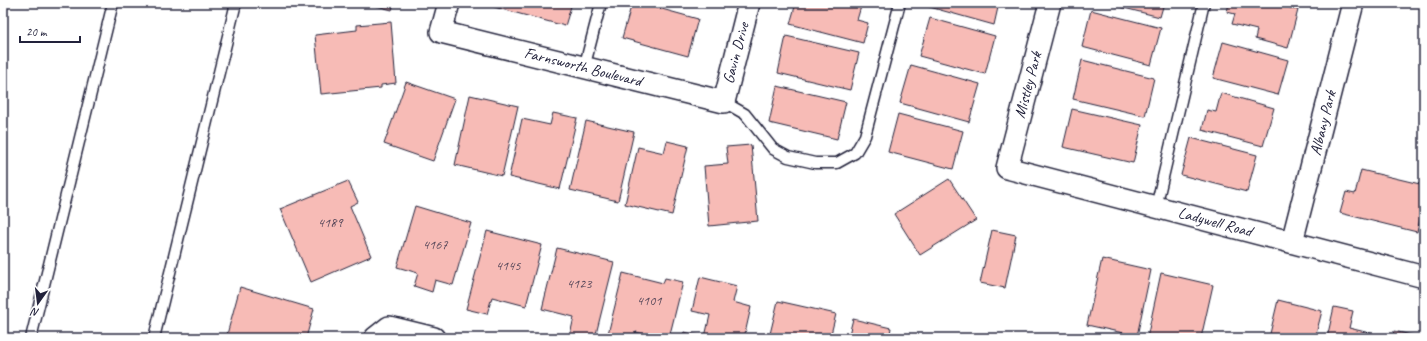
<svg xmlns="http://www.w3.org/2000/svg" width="1427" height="341" viewBox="0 0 1427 341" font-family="Caveat,sans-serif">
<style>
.building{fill:#f7bbb6;stroke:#22223b}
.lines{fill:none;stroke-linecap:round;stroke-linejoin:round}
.lane-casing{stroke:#22223b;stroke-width:13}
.street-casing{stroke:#22223b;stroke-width:24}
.lane{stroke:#fff;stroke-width:10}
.street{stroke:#fff;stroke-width:21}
.labels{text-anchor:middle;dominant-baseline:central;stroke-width:4;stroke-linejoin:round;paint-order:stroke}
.number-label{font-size:14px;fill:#57485a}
.street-label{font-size:16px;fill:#22223b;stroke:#fff}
</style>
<rect width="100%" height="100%" fill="#fff"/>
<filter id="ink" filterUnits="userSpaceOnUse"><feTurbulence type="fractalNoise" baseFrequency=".025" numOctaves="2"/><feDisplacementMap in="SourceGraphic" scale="8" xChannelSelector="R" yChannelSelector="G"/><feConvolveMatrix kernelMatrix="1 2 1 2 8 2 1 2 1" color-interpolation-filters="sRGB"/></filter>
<g filter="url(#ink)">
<g class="building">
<path d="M365 3H394L392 10Z"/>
<path d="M495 3H572L565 26 494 7Z"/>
<path d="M632 3H640L698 19 688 56 622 38Z"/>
<path d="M796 3H862L857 20 868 23 863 43 790 24Z"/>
<path d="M927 3H999L994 25 926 6Z"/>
<path d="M1104 3H1164L1160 17Z"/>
<path d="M1229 3H1272L1298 10 1288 48 1255 39 1257 30 1232 24 1235 14 1227 12Z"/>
<path d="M1091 10 1161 28 1151 65 1082 47Z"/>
<path d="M930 18 995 36 985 74 919 56Z"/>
<path d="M391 22 396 83 381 85V88L321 94 315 35 357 30V25Z"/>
<path d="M786 36 859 53 850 90 778 73Z"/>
<path d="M1223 42 1288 60 1278 95 1213 78Z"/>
<path d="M1082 60 1154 78 1145 116 1073 99Z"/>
<path d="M911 65 980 84 969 122 900 103Z"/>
<path d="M406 82 455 99 433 161 384 144Z"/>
<path d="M777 86 846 102 837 139 769 123Z"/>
<path d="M1221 93 1274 108 1263 146 1202 130 1207 110 1216 112Z"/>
<path d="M470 95 518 106 502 176 455 165Z"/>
<path d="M1072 109 1142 125 1133 163 1063 147Z"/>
<path d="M553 113 577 118 560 189 509 177 522 119 550 125Z"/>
<path d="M898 114 963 131 953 169 888 152Z"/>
<path d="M586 121 634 132 618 201 570 190Z"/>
<path d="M1191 138 1257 155 1247 192 1181 175Z"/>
<path d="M667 141 688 146 672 215 625 204 638 147 664 153Z"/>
<path d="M751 145 758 221 709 226 704 166 728 164 726 147Z"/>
<path d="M1361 170 1424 185V202L1417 232 1340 213 1346 192 1355 194Z"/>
<path d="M949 179 976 220 920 255 894 214Z"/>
<path d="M348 181 358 202 350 206 371 256 311 282 280 209Z"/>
<path d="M415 206 471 223 453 285 435 280 432 292 414 286 418 273 397 267Z"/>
<path d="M992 230 1016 235 1005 288 980 283Z"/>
<path d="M487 231 542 245 526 306 492 297 487 314 466 309Z"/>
<path d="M557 248 614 262 595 338H584L570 335 574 317 542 309Z"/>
<path d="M1102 259 1151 270 1137 336 1087 325Z"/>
<path d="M623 273 663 283 665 278 683 282 669 338H659L636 332 634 338H607Z"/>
<path d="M1161 273 1213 285 1201 338H1147Z"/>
<path d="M700 277 737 286 733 302 751 307 744 338H682L684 332 705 337 710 315 692 311Z"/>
<path d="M240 287 314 309 306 338H226Z"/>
<path d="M1278 300 1322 311 1315 338H1269Z"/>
<path d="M778 301 836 314 830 338H769Z"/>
<path d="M1334 307 1353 311 1349 328 1378 335V338H1327Z"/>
<path d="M853 319 891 328 890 333 908 338H848Z"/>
<path d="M1394 331 1424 338H1392Z"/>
</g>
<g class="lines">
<defs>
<g id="lane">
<path d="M584 68 601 3"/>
<path d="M724 102 745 114 773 149 788 157 815 163H837L855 153 865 136 900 3"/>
<path d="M1156 207 1204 3"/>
<path d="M31 338 113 3"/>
<path d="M154 338 236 3"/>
</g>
<g id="street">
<path d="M449 3 441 32 724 102 749 3"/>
<path d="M1050 3 1007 168 1424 277"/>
<path d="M1292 242 1353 3"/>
<path d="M375 338 389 327 434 338"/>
</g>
</defs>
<use href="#lane" class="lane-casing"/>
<use href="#street" class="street-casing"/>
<use href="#lane" class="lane"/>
<use href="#street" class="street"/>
</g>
</g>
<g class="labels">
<g class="number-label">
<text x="330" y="222">4189</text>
<text x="435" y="244">4167</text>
<text x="508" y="265">4145</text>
<text x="579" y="283">4123</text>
<text x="649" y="300">4101</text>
</g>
<g class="street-label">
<text transform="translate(736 53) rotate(-75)">Gavin Drive</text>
<text transform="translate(583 67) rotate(14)">Farnsworth Boulevard</text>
<text transform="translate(1028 85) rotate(-75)">Mistley Park</text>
<text transform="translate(1323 123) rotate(-76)">Albany Park</text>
<text transform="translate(1215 222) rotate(15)">Ladywell Road</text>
</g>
</g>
<rect width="1427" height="341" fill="none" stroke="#fff" stroke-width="16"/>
<rect x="8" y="8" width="1411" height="325" fill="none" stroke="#22223b" stroke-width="1.5" filter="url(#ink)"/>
<g transform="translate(38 303) rotate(194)" stroke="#ffffff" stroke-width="3" paint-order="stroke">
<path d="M0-3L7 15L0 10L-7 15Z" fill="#22223b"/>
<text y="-6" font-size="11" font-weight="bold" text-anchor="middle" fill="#22223b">N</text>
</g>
<path d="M20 36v6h60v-6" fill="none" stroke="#22223b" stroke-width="2"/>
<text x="26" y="36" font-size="12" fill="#22223b" stroke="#ffffff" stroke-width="3" paint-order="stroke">20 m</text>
</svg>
